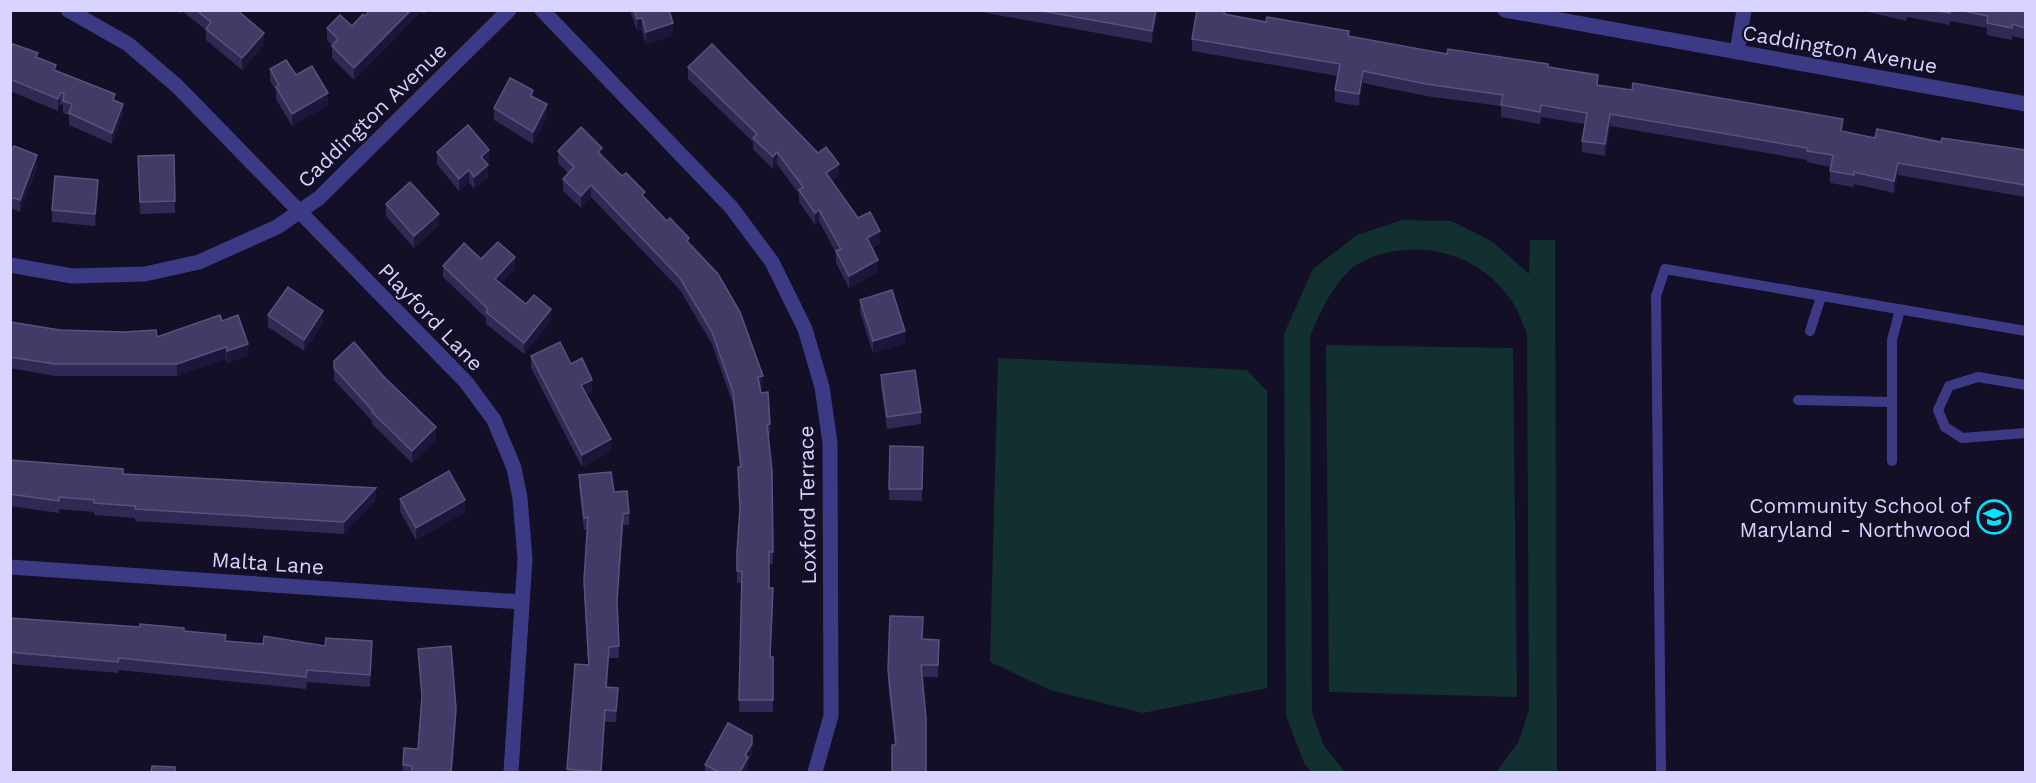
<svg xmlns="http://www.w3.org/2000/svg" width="2036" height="783" viewBox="0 0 2036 783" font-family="'Work Sans',sans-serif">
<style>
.green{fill:#12302f}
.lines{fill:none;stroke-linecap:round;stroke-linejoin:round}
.lane{stroke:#3d3a85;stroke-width:10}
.street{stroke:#3d3a85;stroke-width:15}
.wall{fill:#312854}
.shaded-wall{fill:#1d163a}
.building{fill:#433a66;stroke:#5a527e;stroke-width:1.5}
.labels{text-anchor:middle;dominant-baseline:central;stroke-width:4.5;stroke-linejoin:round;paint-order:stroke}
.street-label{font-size:21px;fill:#d9d4ff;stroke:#130f26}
.poi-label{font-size:21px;fill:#d9d4ff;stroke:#130f26;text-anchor:end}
</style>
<rect width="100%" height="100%" fill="#130f26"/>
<g class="green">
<path d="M1402 220 1451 221 1493 242 1529 274 1530 240H1555L1557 772H1496L1518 743 1529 710 1527 333C1522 323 1518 310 1511 300 1485 262 1441 244 1396 251 1381 253 1362 259 1350 270 1330 289 1321 311 1310 336L1312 712 1324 746 1345 772H1312L1305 765 1286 716 1284 334 1313 269 1357 235Z"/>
<path d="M1326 345 1513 348 1517 697 1329 692Z"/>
<path d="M998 358 1247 370 1267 391V688L1143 713 1050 690 990 662Z"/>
</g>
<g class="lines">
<g class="lane">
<path d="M1810 331 1821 297"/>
<path d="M2026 385 1978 377 1949 386 1938 410 1945 427 1962 438 2026 433"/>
<path d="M1798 400 1892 402"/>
<path d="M1892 461V340L1900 310"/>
<path d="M1661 772 1656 296 1665 269 2026 331"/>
</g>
<g class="street">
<path d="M68 10 128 44 177 86 466 382 494 420 514 468 520 498 525 559 511 772"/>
<path d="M542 10 731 207 772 262 805 329 822 387 830 443 831 716 815 772"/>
<path d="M1505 10 2026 104"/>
<path d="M1737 52 1744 10"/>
<path d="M10 265 72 276 145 274 199 262 277 227 319 198 509 10"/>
<path d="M10 567 522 602"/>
</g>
</g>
<g class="wall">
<path d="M176 10H237L264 45 242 70 206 40V30L182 11 180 14Z"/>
<path d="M370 10H427L424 14 421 11 354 80 332 58V45L327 40V28L352 26 365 16Z"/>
<path d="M630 10H669L673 35 646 44 642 30 637 31Z"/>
<path d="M970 10H1158L1152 43Z"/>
<path d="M1225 10V15L1447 54 1548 68 1598 85 1875 138 1941 142 2025 150V197L1898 175 1894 193 1854 184V187L1830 183V167L1807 162V160L1610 126 1605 156 1582 152V141L1585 124 1541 117 1540 124 1501 117V106L1426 96 1363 83 1359 106 1335 102V90L1338 76 1192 51V39Z"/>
<path d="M1860 10H2025V39L2012 36V40L1987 35V28L1950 21V25L1907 17 1906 21Z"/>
<path d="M10 51 38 58 56 71 115 100 123 115 112 144 69 125V115L63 113V105L60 104 58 111 10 91Z"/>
<path d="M688 67 839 176 832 181 858 218 880 243 872 248 878 272 849 288 836 263V253L819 221 815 225 799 202V194L777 164 773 169 753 149V142L688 79Z"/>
<path d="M270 69 296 75 328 105 292 126 276 99V90L270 81Z"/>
<path d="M533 97 547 116 533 144 494 120V108Z"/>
<path d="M558 151 602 156 689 244 763 387 760 388 770 424V436H768L772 471 773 564H769V588L773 600 770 657H773V712H739L742 583H737V552L740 514 738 467H740L733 404 712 344 680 290 591 197 581 208 563 191V179L568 173 558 163Z"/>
<path d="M437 152 489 162 487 164 488 177 474 189 469 182 459 191 437 164Z"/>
<path d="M10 154 37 167 20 212 10 208Z"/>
<path d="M174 155 175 213 140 214 138 156Z"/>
<path d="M98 192 95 226 52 222V210Z"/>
<path d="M386 204 439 225 414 248 386 216Z"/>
<path d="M481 259 515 269 501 284 526 304 551 321 524 354 486 324V318L443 277V266Z"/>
<path d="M860 300 905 343 873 353 860 312Z"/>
<path d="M268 315 323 323 304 351 268 327Z"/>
<path d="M222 321 248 356 227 363 226 359 177 376H55L10 368V322L60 330 157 337Z"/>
<path d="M531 356 571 364 592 392 586 395 611 451 582 467 531 368Z"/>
<path d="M334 361 436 439 412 463 372 424V421L334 380Z"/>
<path d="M881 375 921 412V424L887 429 881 387Z"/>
<path d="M890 446 923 447 922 501 889 500Z"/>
<path d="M10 460 123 474 376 500 344 534 135 521V518L94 515V512L59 509V513L10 506Z"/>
<path d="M579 475 614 492 629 513V525H623L617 607 619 658H609L607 687 618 700 616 722H605L601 772H567L575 664 588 665 584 593 587 529 584 530 579 487Z"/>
<path d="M400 499 465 512 416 540 400 511Z"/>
<path d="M10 618 184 631 226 641 263 644 325 646 372 653 370 687 307 682 306 689 119 670 118 673 10 664Z"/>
<path d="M923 639 939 640 938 677H922L926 772 895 745 888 682V670Z"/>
<path d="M418 649 456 721 452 772H403V765L418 749 422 702Z"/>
<path d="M752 755 748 762V769L746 772H705V765Z"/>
</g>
<g class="shaded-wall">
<path d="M411 10H421V11L354 80V68Z"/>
<path d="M1156 10H1158L1152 43V31Z"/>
<path d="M642 18V30L637 31V19Z"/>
<path d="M673 23V35L646 44V32Z"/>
<path d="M264 33V45L242 70V58Z"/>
<path d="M1363 71V83L1359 106V94Z"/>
<path d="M60 93V104L58 111V99Z"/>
<path d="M328 93V105L292 126V114Z"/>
<path d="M123 104V115L112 144V133Z"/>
<path d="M547 104V116L533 144V132Z"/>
<path d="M1610 114V126L1605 156V144Z"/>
<path d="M602 148V159L598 152Z"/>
<path d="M489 150V162L481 169V157Z"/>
<path d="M777 152V164L773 169V157Z"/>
<path d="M37 155V167L20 212V200Z"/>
<path d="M1898 163V175L1894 193V181Z"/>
<path d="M839 164V176L826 185V173Z"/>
<path d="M488 165V177L474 189V177Z"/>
<path d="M469 170V182L459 191V179Z"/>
<path d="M98 180V192L95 226V214Z"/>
<path d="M591 185V197L581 208V196Z"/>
<path d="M819 210V221L815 225V213Z"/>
<path d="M439 214V225L414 248V236Z"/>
<path d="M880 231V243L867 250V238Z"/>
<path d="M515 257V269L495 291V279Z"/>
<path d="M878 260V272L849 288V276Z"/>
<path d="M551 309V321L524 354V343Z"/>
<path d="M323 311V323L304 351V340Z"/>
<path d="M905 331V343L873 353V341Z"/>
<path d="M248 344V356L227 363V351Z"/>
<path d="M226 347V359L177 376V364Z"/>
<path d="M763 376V387L758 389V377Z"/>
<path d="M592 380V392L581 397V385Z"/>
<path d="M436 427V439L412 463V451Z"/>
<path d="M611 439V451L582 467V455Z"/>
<path d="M376 488V500L344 534V522Z"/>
<path d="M465 500V512L416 540V528Z"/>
<path d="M623 514V525L617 612V600Z"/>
<path d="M372 641V653L370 687V675Z"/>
<path d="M609 647V658L606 699V687Z"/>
<path d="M618 688V700L616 722V711Z"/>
<path d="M456 709V721L452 772H451Z"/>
<path d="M605 710V722L601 772Z"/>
<path d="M752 744V755L748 762V769L746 772H740L745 755Z"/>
</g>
<g class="building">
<path d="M196 10H237L264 33 242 58 206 29 211 22Z"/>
<path d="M370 10H411L354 68 332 46 338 39 327 28 340 15 352 26 363 14 365 16Z"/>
<path d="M634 10H669L673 23 646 32 642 18 637 19Z"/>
<path d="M1037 10H1156L1152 31Z"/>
<path d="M1197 10H1225L1224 14 1266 22 1267 17 1349 31 1348 36 1447 54 1448 49 1548 64V67L1598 75 1597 85 1632 90 1633 83 1843 119 1841 131 1875 138 1877 129 1941 142 1942 138 2025 150V185L1898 163 1894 181 1854 172V175L1830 171 1833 155 1807 151V148L1610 114 1605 144 1582 141 1587 113 1541 105 1540 112 1501 105 1503 95 1426 84 1363 71 1359 94 1335 90 1340 64 1192 39Z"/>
<path d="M1934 10H1950V13Z"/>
<path d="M1959 10H2025V28L2012 24V28L1987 23 1988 16Z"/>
<path d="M13 44 38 53 36 57 56 65 54 70 115 94 113 100 123 104 112 133 69 113 72 104 63 101 64 93H60L58 99 10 79V51Z"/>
<path d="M712 44 818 153 826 147 839 164 826 173 858 218 870 212 880 231 867 238 878 260 849 276 836 251 841 249 819 210 815 213 799 190 803 187 777 152 773 157 753 138 757 134 688 67Z"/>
<path d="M286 60 296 75 312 66 328 93 292 114 276 87 279 85 270 69Z"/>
<path d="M510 78 533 90 531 96 547 104 533 132 494 108Z"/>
<path d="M468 125 489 150 481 157 488 165 474 177 469 170 459 179 437 152Z"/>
<path d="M581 127 602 148 598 152 622 176 626 173 645 192 642 195 667 221 670 218 689 238 687 241 718 274 740 312 763 376 758 377 761 393 768 392 770 424 767 425 772 471 773 552H769V588H773L770 657H773V700H739L742 571H737V552L740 509 738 467H741L733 392 712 332 680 278 591 185 581 196 563 179 574 167 558 151Z"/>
<path d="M14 146 37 155 20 200 10 197V154Z"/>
<path d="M174 155 175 201 140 202 138 156Z"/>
<path d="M55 176 98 180 95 214 52 210Z"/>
<path d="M410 182 439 214 414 236 386 204Z"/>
<path d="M498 242 515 257 495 279 526 304 534 295 551 309 524 343 486 312 488 309 443 266 464 243 481 259Z"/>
<path d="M288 287 323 311 304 340 268 315Z"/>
<path d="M892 290 905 331 873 341 860 300Z"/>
<path d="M220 315 222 321 238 315 248 344 227 351 226 347 177 364H55L10 357V322L60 330 124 332 156 330 157 337Z"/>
<path d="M354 342 383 376 436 427 412 451 372 412 373 411 334 368V361Z"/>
<path d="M560 342 571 364 582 358 592 380 581 385 611 439 582 455 531 356Z"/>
<path d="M915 370 921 412 887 417 881 375Z"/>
<path d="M890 446 923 447 922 489H889Z"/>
<path d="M10 460 123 469V474L376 488 344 522 135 509V506L94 503V500L59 497V501L10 494Z"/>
<path d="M449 471 465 500 416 528 400 499Z"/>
<path d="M611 472 614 492 627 491 629 513 623 514 617 600 619 646 609 647 606 687 618 688 616 711 605 710 601 772 567 769 575 664 589 665 584 581 588 517 584 518 579 475Z"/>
<path d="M890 616 923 617 922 639 939 640 938 665H921L926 718V772H892V745H896L888 670Z"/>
<path d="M10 618 140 627V624L184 628V631L226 635 225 641 263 644 264 636 325 646 326 638 372 641 370 675 307 670 306 677 119 658 118 662 10 652Z"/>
<path d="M451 646 456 709 451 772H412V766L403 765 404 748 418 749 422 696 418 649Z"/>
<path d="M728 723 752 736V744L745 755 748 757 740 772H719L705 765Z"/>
<path d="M152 766 175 767V772H151Z"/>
</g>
<defs>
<symbol id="school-ring" viewBox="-11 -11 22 22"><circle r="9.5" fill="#130f26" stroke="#00e5ff" stroke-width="1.5"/><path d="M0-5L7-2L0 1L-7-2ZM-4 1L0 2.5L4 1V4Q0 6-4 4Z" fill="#00e5ff"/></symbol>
</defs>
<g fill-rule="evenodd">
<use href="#school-ring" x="1975" y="498" width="38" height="38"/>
</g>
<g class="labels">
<g class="street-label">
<text transform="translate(1840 49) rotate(10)">Caddington Avenue</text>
<text transform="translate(372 115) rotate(-44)">Caddington Avenue</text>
<text transform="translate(431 317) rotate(46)">Playford Lane</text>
<text transform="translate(807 505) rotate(-91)">Loxford Terrace</text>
<text transform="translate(268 563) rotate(4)">Malta Lane</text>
</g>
<g class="poi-label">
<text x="1971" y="505">Community School of<tspan x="1971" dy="24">Maryland - Northwood</tspan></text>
</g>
</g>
<rect width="2036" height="783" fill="none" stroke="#d9d4ff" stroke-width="24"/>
</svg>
